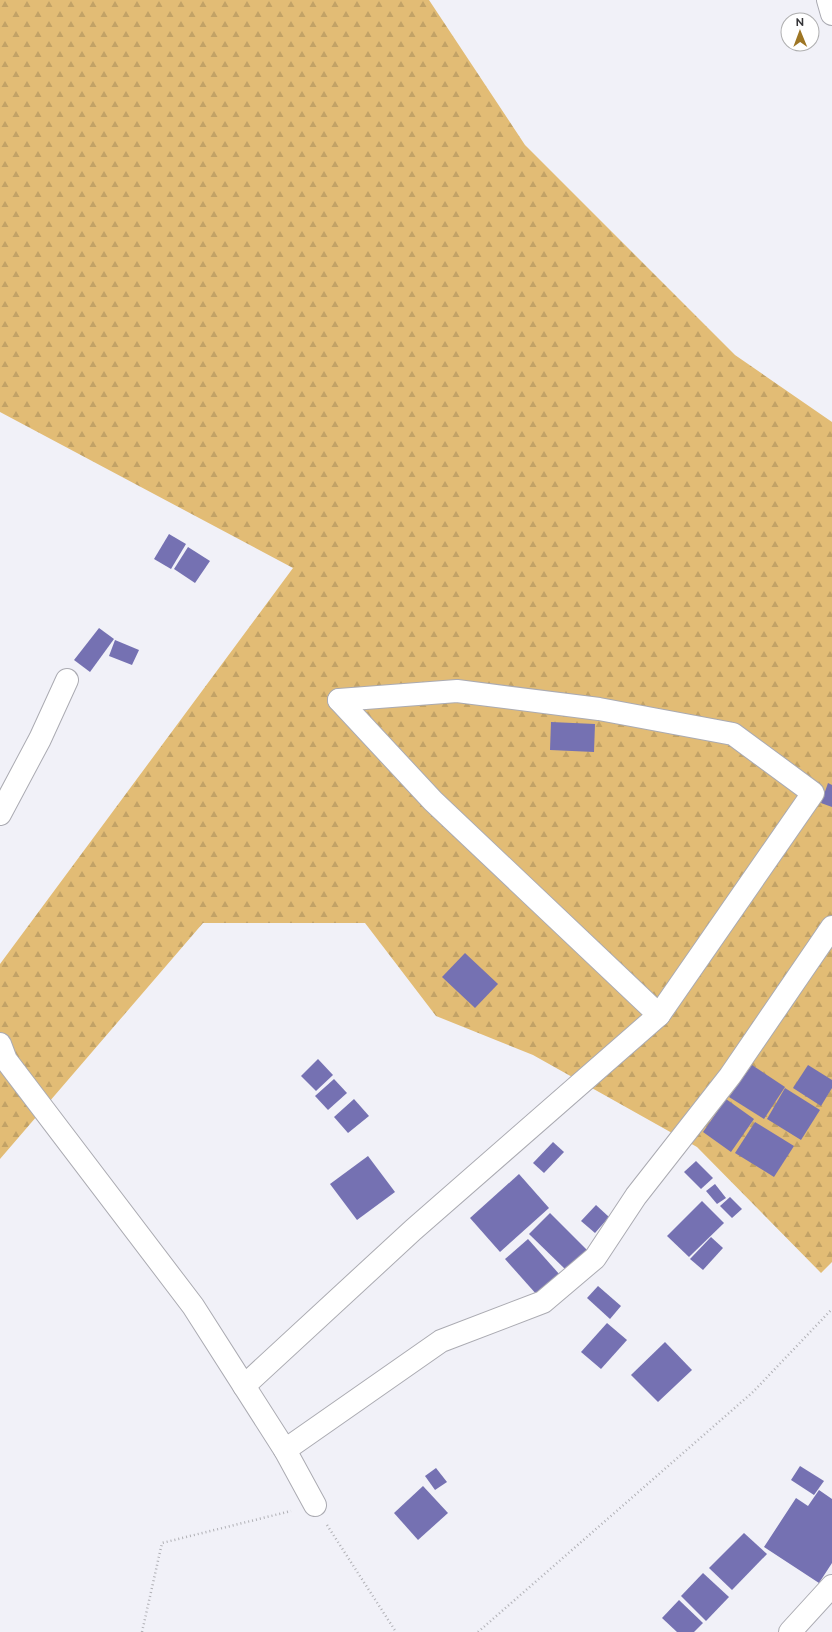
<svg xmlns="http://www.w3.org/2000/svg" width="832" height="1632" viewBox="0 0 832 1632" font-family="Raleway,sans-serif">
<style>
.forest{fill:url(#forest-firs)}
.building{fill:#7571b2}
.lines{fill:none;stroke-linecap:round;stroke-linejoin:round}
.minor-casing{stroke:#ababb2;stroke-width:24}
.path{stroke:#b0b0b5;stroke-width:2.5;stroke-dasharray:1 3;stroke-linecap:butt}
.minor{stroke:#fff;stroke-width:22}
</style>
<defs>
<pattern id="forest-firs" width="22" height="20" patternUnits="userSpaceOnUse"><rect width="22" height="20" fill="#e2bc75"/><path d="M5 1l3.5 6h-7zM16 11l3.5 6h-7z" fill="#c2a266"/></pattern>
</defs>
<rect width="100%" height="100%" fill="#f1f1f8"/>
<path class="forest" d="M0 0H429L525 145 735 355 832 422V1262L821 1273 697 1147 533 1055 436 1016 365 923H203L0 1159V964L293 568 0 412Z"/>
<g class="building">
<path d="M169 534 186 544 171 569 154 559Z"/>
<path d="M188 547 210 561 195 583 174 569Z"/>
<path d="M99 628 114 639 90 672 74 660Z"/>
<path d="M115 640 139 650 132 665 109 656Z"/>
<path d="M551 722 595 724 594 752 550 750Z"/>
<path d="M828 783 832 785V807L821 803Z"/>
<path d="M465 953 498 984 475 1008 442 977Z"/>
<path d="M318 1059 333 1075 316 1091 301 1076Z"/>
<path d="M752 1065 785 1087 764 1119 729 1097Z"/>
<path d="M808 1065 832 1080V1088L821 1106 793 1088Z"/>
<path d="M334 1079 347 1093 328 1110 315 1096Z"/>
<path d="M785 1088 820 1110 801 1140 767 1119Z"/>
<path d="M354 1099 369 1116 348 1133 334 1117Z"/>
<path d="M726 1099 754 1119 731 1152 703 1132Z"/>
<path d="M755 1122 794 1146 774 1177 735 1153Z"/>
<path d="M553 1142 564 1152 544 1173 533 1163Z"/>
<path d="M368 1156 395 1192 357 1220 330 1184Z"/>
<path d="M696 1161 713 1178 701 1189 684 1172Z"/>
<path d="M519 1174 549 1208 500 1252 470 1218Z"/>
<path d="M715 1184 726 1198 717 1204 706 1191Z"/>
<path d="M730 1197 742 1209 732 1218 720 1206Z"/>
<path d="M702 1201 724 1223 689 1257 667 1236Z"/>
<path d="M596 1205 609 1217 595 1233 581 1221Z"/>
<path d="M550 1213 587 1250 566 1270 529 1234Z"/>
<path d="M711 1237 723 1248 703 1270 690 1259Z"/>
<path d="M528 1239 560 1275 537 1295 505 1259Z"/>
<path d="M598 1286 621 1306 610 1319 587 1298Z"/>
<path d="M607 1323 627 1340 601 1369 581 1352Z"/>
<path d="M665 1342 692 1370 658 1402 631 1375Z"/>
<path d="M800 1466 824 1481 814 1495 791 1480Z"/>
<path d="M436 1468 447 1482 435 1490 425 1476Z"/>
<path d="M423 1486 448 1513 418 1540 394 1513Z"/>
<path d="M819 1490 832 1499V1563L819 1583 764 1547 796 1498 808 1506Z"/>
<path d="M744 1533 767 1554 732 1590 709 1568Z"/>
<path d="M703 1573 729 1597 706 1621 681 1596Z"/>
<path d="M679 1600 703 1623 694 1632H677L662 1618Z"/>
</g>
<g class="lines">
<defs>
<g id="minor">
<path d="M828 0 832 14"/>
<path d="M339 700 433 801 659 1015"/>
<path d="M0 814 40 739 67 680"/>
<path d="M0 1044 6 1060 193 1306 285 1450 315 1505"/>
<path d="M244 1386 413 1230 659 1015 813 793 733 734 599 709 457 691 339 700"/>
<path d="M285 1450 441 1341 543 1302 595 1258 636 1196 730 1076 832 927"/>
<path d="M790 1632 832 1586"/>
</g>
</defs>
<use href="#minor" class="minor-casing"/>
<g class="path">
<path d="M327 1525 396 1632"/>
<path d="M142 1632 162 1543 291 1511"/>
<path d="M478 1632 753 1392 832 1309"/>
</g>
<use href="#minor" class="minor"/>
</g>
<g transform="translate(800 32) rotate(359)"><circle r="19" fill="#ffffff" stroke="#afafb0"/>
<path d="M0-3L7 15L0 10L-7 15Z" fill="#9e7624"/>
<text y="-6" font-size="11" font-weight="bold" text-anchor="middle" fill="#363639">N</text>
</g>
</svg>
